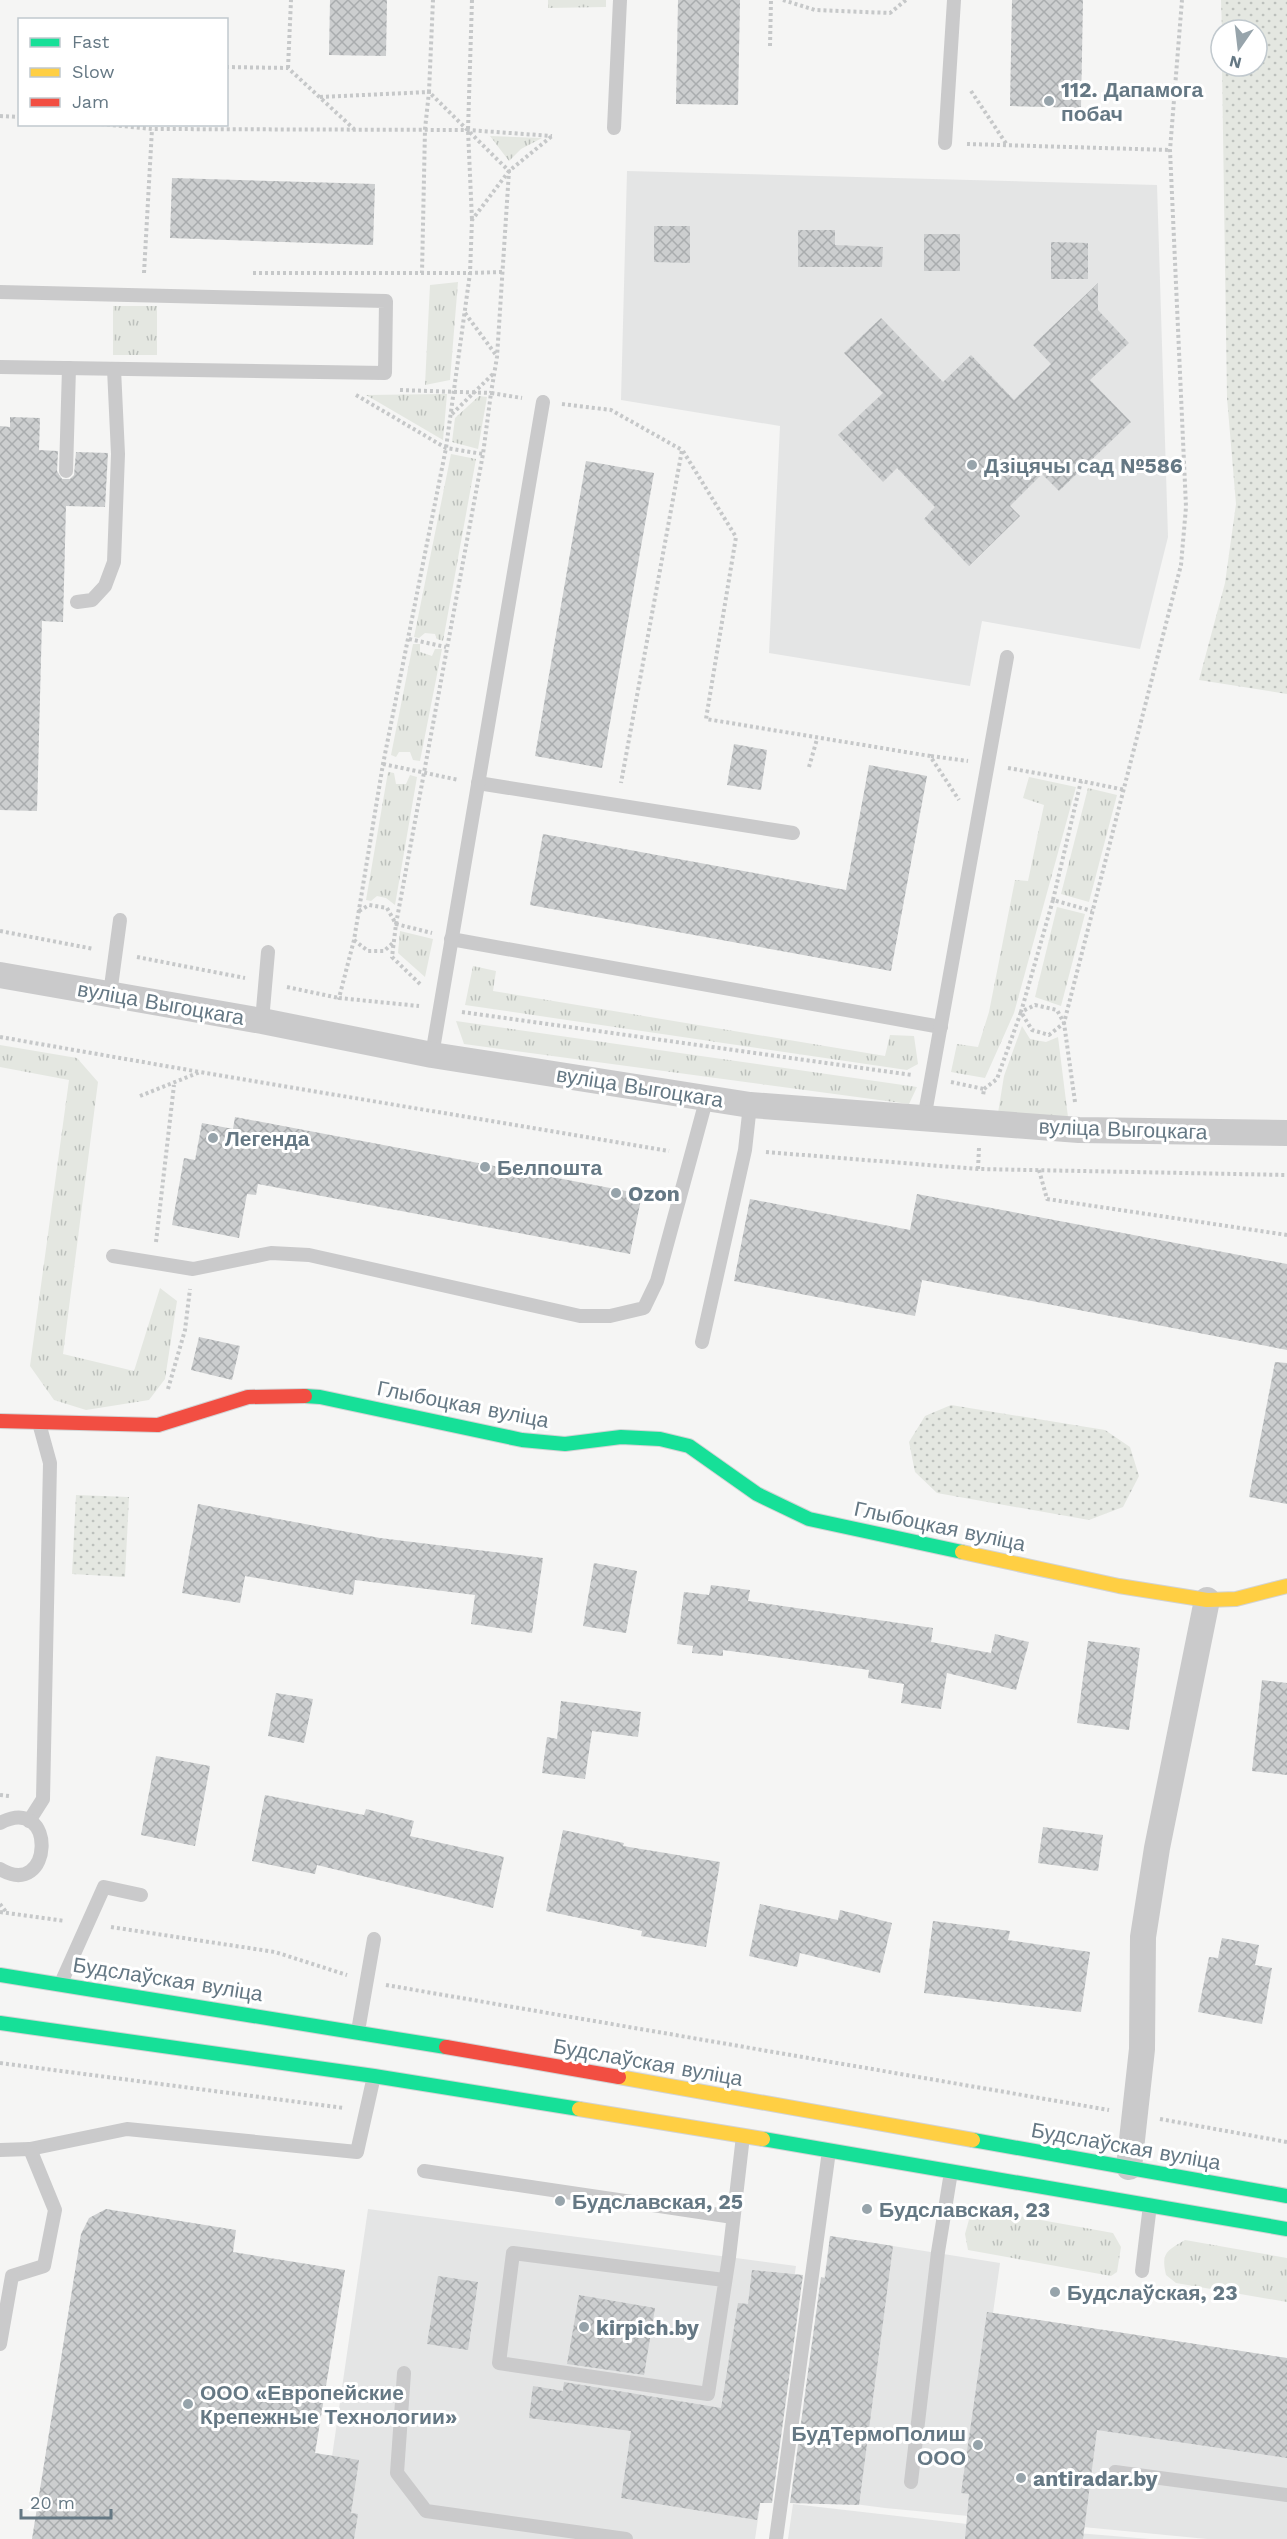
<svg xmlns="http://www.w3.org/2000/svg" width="1287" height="2539" viewBox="0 0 1287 2539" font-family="'Work Sans',sans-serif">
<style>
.built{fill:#e4e5e5}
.grass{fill:url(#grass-tufts)}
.park{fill:url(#park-dots)}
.building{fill:url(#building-cross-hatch)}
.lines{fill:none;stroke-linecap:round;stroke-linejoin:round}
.fast-casing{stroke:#d2d3d4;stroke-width:16}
.slow-casing{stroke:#d2d3d4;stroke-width:16}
.jam-casing{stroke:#d2d3d4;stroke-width:16}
.path{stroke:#c6c8c9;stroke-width:4;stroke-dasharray:3 3;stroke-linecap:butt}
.lane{stroke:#cacacb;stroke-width:14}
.street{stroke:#cacacb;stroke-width:26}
.fast{stroke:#16e098;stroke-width:14}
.slow{stroke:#ffcf43;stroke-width:14}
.jam{stroke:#f24e42;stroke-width:14}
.poi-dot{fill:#97a4ab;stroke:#fff;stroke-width:2}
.labels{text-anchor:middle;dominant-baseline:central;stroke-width:6;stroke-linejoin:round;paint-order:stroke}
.poi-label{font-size:21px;font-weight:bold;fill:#657884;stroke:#fff;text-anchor:start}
.street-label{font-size:21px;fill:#657884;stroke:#fff}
</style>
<defs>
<pattern id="grass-tufts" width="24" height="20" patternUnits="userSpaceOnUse" patternTransform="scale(1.5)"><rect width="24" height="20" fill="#e4e7e1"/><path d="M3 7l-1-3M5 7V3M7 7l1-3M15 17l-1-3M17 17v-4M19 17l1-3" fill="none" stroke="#bcc0bc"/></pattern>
<pattern id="park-dots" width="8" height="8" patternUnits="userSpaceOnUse" patternTransform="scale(1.5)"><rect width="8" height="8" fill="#e4e7e1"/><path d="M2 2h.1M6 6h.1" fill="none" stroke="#bcc0bc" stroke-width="1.8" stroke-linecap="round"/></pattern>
<pattern id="building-cross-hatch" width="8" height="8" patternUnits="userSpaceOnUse" patternTransform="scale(1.5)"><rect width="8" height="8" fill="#cccecf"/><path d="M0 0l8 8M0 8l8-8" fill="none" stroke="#a9acae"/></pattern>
</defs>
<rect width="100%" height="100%" fill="#f5f5f4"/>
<g class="built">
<path d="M627 171 1157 185 1168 537 1140 649 982 621 970 686 769 653 780 426 621 400Z"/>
<path d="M368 2209 796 2266 755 2539H320Z"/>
<path d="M830 2236 1000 2263 993 2313 1287 2358V2539H1207L885 2508 794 2496Z"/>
<path d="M793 2504 967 2524 1150 2539H788Z"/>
</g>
<g class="grass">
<path d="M548 0H606V7L548 8Z"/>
<path d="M490 136 542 138 521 149 509 161Z"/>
<path d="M458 282 450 380 425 385 430 285Z"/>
<rect x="113" y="306" width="44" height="49"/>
<path d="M447 394 443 440 366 395Z"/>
<path d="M479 396 487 397 478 449 452 442 455 418Z"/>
<path d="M451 454 476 459 443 641 437 639 435 634 425 633 419 638 414 637Z"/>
<path d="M413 644H420V652L432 656 435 649H442L420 761 413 760 410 752H399L396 757 391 755Z"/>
<path d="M388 772 394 773 396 784H406L410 775 417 777 395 905 386 898 377 896 371 901 366 900Z"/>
<path d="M1029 777 1076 787 1014 1013 985 1078 951 1072 957 1044 978 1047 989 1012 1015 880 1028 881 1044 805 1023 798Z"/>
<path d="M1088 788 1117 795 1089 902 1061 894Z"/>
<path d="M1057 907 1085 914 1061 1006 1035 997Z"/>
<path d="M400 931 433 939 425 977 398 953Z"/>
<path d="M473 966 496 971 493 991 885 1056 890 1035 914 1036 918 1064 907 1070 465 1005Z"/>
<path d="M456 1021 917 1087 909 1104 464 1044Z"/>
<path d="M1022 1026 1030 1039 1046 1042 1058 1037 1068 1117 998 1113 1004 1076Z"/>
<path d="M0 1045 77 1058 98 1082 63 1354 134 1371 160 1288 177 1301 165 1379 149 1400 86 1410 54 1400 30 1366 69 1080 0 1067Z"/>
<path d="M985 2210 1113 2233 1121 2247 1117 2272 1111 2276 968 2250 965 2234 970 2216Z"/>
<path d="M1185 2240 1287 2258V2302L1176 2283 1166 2275C1161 2253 1166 2251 1185 2240Z"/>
</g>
<g class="park">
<path d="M1221 0H1287V694L1199 680 1225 583 1236 504 1227 398 1222 66H1257V30H1222Z"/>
<path d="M951 1405 1105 1430 1130 1447 1139 1476 1123 1507 1089 1520 937 1493 915 1472 909 1442 925 1416Z"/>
<path d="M76 1495 129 1497 125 1577 72 1574Z"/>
</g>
<g class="building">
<path d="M330 0H387L386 56 329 55Z"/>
<path d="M678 0H740L738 105 676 104Z"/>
<path d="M1012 0H1083L1081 108 1010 106Z"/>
<path d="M172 178 375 184 373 245 170 238Z"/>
<path d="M654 226H690V263L654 262Z"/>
<path d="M798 230H835V245L883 247 882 267H798Z"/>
<rect x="924" y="234" width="36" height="37"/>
<path d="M1051 242 1088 243V279H1051Z"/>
<path d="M1098 283V310L1129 343 1090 380 1131 422 1059 491 1042 474 1010 506 1020 516 969 566 924 519 935 507 897 468 883 482 838 435 883 393 844 353 881 318 943 382 971 355 1014 400 1051 364 1033 345Z"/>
<path d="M10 417 40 418 39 450 58 451 57 471 62 479H70L74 475 76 452 108 453 105 507 66 506 63 622 42 621 37 811 0 810V426L10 427Z"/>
<path d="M586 461 654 473 602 768 535 756Z"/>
<path d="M734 744 767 750 761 790 727 785Z"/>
<path d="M869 765 927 776 891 971 530 905 543 834 846 890Z"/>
<path d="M235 1117 642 1194 630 1254 258 1184 256 1195 247 1194 239 1238 172 1225 184 1158 195 1160 202 1123 233 1129Z"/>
<path d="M917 1194 1287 1264V1350L922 1280 915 1316 734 1281 750 1199 910 1230Z"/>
<path d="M199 1337 240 1346 232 1380 191 1370Z"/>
<path d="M1275 1362 1287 1363V1504L1249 1497Z"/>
<path d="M198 1504 380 1538 543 1558 532 1633 471 1624 475 1595 355 1580 353 1595 245 1576 240 1603 182 1593Z"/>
<path d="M594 1563 637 1571 626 1633 583 1626Z"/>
<path d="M711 1585 750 1590 748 1601 933 1628 931 1642 991 1653 995 1634 1029 1642 1016 1690 947 1673 941 1709 901 1703 904 1684 868 1678 869 1670 723 1650V1656L692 1653 693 1646 677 1644 684 1592 709 1595Z"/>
<path d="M1088 1641 1140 1648 1129 1730 1077 1723Z"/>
<path d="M1262 1680 1287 1683V1775L1252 1771Z"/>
<path d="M276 1693 313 1699 304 1743 268 1736Z"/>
<path d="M561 1701 641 1712 638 1737 592 1731 585 1779 542 1773 547 1737 557 1739Z"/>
<path d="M156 1756 210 1766 195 1846 141 1835Z"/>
<path d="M265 1795 364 1815 366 1809 414 1821 410 1836 504 1857 493 1908 317 1865 315 1874 252 1861Z"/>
<path d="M1043 1827 1103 1835 1098 1871 1038 1863Z"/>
<path d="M563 1830 624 1843 623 1846 720 1862 706 1947 641 1936 642 1931 546 1911Z"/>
<path d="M760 1904 838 1920 840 1910 892 1923 880 1973 800 1953 797 1967 749 1956Z"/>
<path d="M933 1921 1010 1931 1008 1940 1090 1952 1081 2012 924 1993Z"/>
<path d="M1222 1938 1259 1945 1255 1965 1272 1968 1262 2024 1198 2012 1209 1957 1218 1958Z"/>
<path d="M106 2209 236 2230 233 2252 345 2270 315 2453 359 2460 351 2513 358 2514 354 2539H32L81 2234 89 2218Z"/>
<path d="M830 2236 893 2246 859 2505 790 2503 821 2277 825 2278Z"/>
<path d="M752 2270 803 2275 772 2503H760L757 2520 621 2498 631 2431 529 2418 533 2386 563 2391 564 2382 721 2408 738 2303 748 2304Z"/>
<path d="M438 2276 478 2282 468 2350 427 2344Z"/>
<path d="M579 2295 655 2308 644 2375 567 2364Z"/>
<path d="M987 2312 1287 2358V2458L1097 2430 1083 2539H965L969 2494 961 2493Z"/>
</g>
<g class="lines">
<defs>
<g id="fast">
<path d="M305 1396 320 1397 522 1440 565 1444 621 1437 660 1439 689 1446 757 1494 809 1519 962 1552"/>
<path d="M0 1975 446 2047"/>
<path d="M0 2023 374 2076 579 2109"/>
<path d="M763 2139 1287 2229"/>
<path d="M973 2140 1287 2196"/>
</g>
<g id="slow">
<path d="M962 1552 1119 1586 1207 1600 1236 1599 1287 1586"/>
<path d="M619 2077 973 2140"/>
<path d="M579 2109 763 2139"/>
</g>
<g id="jam">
<path d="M0 1421 158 1425 248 1397 305 1396"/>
<path d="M446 2047 619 2077"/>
</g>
</defs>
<use href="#fast" class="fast-casing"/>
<use href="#slow" class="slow-casing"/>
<use href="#jam" class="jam-casing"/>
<g class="path">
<path d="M472 0 468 130 472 220"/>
<path d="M783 0 815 10 890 13 906 0"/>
<path d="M770 46 771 0"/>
<path d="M226 67 288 68 354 129"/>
<path d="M288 68 291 0"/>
<path d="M971 91 1007 145"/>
<path d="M320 97 429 92 425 129 422 273"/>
<path d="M0 116 20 117"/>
<path d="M101 124 152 129 468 130 552 136"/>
<path d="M967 144 1170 150"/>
<path d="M502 272 470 273 472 220 509 171 552 136"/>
<path d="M144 273 152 129"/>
<path d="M253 273H470L446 448 383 764 354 940 339 998 419 1006"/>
<path d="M465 313 496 355"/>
<path d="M400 390 491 393 497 357 509 171 429 92 433 0"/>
<path d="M356 395 446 448 483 454"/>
<path d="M562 404 611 410 682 450 621 783"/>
<path d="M452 414 494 373"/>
<path d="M683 451 736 537 706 719 930 756 959 800"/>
<path d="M409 639 446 647"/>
<path d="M931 756 968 761"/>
<path d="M383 764 459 780"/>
<path d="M809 767 817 739"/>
<path d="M1008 768 1081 781"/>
<path d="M1053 900 1081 781 1125 790"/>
<path d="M359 911 369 905 387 908 396 924 432 933"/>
<path d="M0 931 94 949"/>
<path d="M354 940 368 951H384L393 943"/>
<path d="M137 957 245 978"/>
<path d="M420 984 392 957 396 924 483 454 491 393 522 398"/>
<path d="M287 987 339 998"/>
<path d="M462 1012 912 1075"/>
<path d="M0 1037 200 1072"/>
<path d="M951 1082 984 1089 983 1096"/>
<path d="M984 1089 997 1079 1021 1012 1032 1030 1049 1035 1064 1023 1057 1010 1035 1005 1021 1012 1053 900 1092 911"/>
<path d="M140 1096 200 1072 669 1151"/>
<path d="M1075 1102 1064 1023 1181 565 1186 507 1170 150 1182 0"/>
<path d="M766 1152 978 1169 1287 1175"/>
<path d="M978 1169 979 1148"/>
<path d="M1039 1170 1047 1199 1287 1235"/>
<path d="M156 1242 174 1085"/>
<path d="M168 1389 185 1330 190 1289"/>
<path d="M0 1795 9 1796"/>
<path d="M0 1904 7 1913"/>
<path d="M0 1912 65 1921"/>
<path d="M111 1927 275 1952 347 1975"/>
<path d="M386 1985 1109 2110"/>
<path d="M0 2063 344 2108"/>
<path d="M1160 2119 1287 2142"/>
</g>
<g class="lane">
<path d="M614 128 620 0"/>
<path d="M945 143 954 0"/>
<path d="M0 292 386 301 385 373 0 367"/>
<path d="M66 471 69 368"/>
<path d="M77 602 92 600 105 586 114 562 118 454 114 369"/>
<path d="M478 783 793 833"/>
<path d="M451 939 941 1027"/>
<path d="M110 994 120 920"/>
<path d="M262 1021 268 952"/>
<path d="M432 1055 543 402"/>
<path d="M924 1119 1007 657"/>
<path d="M113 1256 193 1269 271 1253 309 1255 580 1316H610L644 1308 657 1281 707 1097"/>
<path d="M702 1342 745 1150 750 1105"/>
<path d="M29 1821 43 1799 50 1463 39 1423"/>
<path d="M0 1823C58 1793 53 1901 0 1869"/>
<path d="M61 1983 104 1887 141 1895"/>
<path d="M358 2031 374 1939"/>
<path d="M0 2150 30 2149 127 2129 357 2152 374 2076"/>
<path d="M424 2171 733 2217"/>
<path d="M1142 2271 1150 2205"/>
<path d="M724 2280 513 2253 499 2363 708 2394 729 2257 743 2136"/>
<path d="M0 2344 12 2276 44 2266 55 2210 30 2149"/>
<path d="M404 2373 397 2473 426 2511 626 2539"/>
<path d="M1115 2472 1287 2495"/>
<path d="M911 2482 938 2252 951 2172"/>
<path d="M776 2539 829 2151"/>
</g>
<g class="street">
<path d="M0 975 262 1021 432 1055 750 1105 1079 1130 1287 1133"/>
<path d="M1129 2167 1142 2049 1143 1937 1157 1848 1207 1600"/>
</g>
<use href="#fast" class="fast"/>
<use href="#slow" class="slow"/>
<use href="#jam" class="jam"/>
</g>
<g class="poi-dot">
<circle cx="1049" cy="101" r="6"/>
<circle cx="972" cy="465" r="6"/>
<circle cx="213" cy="1138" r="6"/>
<circle cx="485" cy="1167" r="6"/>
<circle cx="616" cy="1193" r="6"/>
<circle cx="560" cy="2201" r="6"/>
<circle cx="867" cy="2209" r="6"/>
<circle cx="1055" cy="2292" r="6"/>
<circle cx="584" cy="2327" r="6"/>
<circle cx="188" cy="2404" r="6"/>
<circle cx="978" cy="2445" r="6"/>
<circle cx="1021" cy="2478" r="6"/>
</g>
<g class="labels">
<g class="poi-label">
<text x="1061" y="89">112. Дапамога<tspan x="1061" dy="24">побач</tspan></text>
<text x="984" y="465">Дзіцячы сад №586</text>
<text x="225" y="1138">Легенда</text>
<text x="497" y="1167">Белпошта</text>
<text x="628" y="1193">Ozon</text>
<text x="572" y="2201">Будславская, 25</text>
<text x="879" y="2209">Будславская, 23</text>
<text x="1067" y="2292">Будслаўская, 23</text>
<text x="596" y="2327">kirpich.by</text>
<text x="200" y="2392">ООО «Европейские<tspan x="200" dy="24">Крепежные Технологии»</tspan></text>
<text x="966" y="2433" text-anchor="end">БудТермоПолиш<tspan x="966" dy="24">ООО</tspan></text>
<text x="1033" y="2478">antiradar.by</text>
</g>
<g class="street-label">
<text transform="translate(161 1003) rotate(10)">вуліца Выгоцкага</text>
<text transform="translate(640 1087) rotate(9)">вуліца Выгоцкага</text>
<text transform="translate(1123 1129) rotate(2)">вуліца Выгоцкага</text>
<text transform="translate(463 1404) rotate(11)">Глыбоцкая вуліца</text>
<text transform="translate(940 1526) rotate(12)">Глыбоцкая вуліца</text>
<text transform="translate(168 1979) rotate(9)">Будслаўская вуліца</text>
<text transform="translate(648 2062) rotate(10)">Будслаўская вуліца</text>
<text transform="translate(1126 2146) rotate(10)">Будслаўская вуліца</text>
</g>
</g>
<rect x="18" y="18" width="210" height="108" fill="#ffffff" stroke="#c1c9ce" stroke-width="1.5"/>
<rect x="30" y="38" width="30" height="9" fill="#16e098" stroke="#c1c9ce" stroke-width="1.5"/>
<text x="72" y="48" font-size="18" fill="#657884">Fast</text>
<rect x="30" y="68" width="30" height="9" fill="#ffcf43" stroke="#c1c9ce" stroke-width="1.5"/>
<text x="72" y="78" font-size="18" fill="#657884">Slow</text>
<rect x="30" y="98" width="30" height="9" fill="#f24e42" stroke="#c1c9ce" stroke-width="1.5"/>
<text x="72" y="108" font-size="18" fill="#657884">Jam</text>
<g transform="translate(1239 48) rotate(194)"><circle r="28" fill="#ffffff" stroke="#c1c9ce" stroke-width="1.5"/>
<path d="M0-4.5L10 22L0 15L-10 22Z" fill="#97a4ab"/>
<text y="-9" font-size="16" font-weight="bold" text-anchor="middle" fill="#657884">N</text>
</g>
<path d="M21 2509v9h90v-9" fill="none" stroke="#657884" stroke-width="3"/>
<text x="30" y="2509" font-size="18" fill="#657884" stroke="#ffffff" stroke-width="4.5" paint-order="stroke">20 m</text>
</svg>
